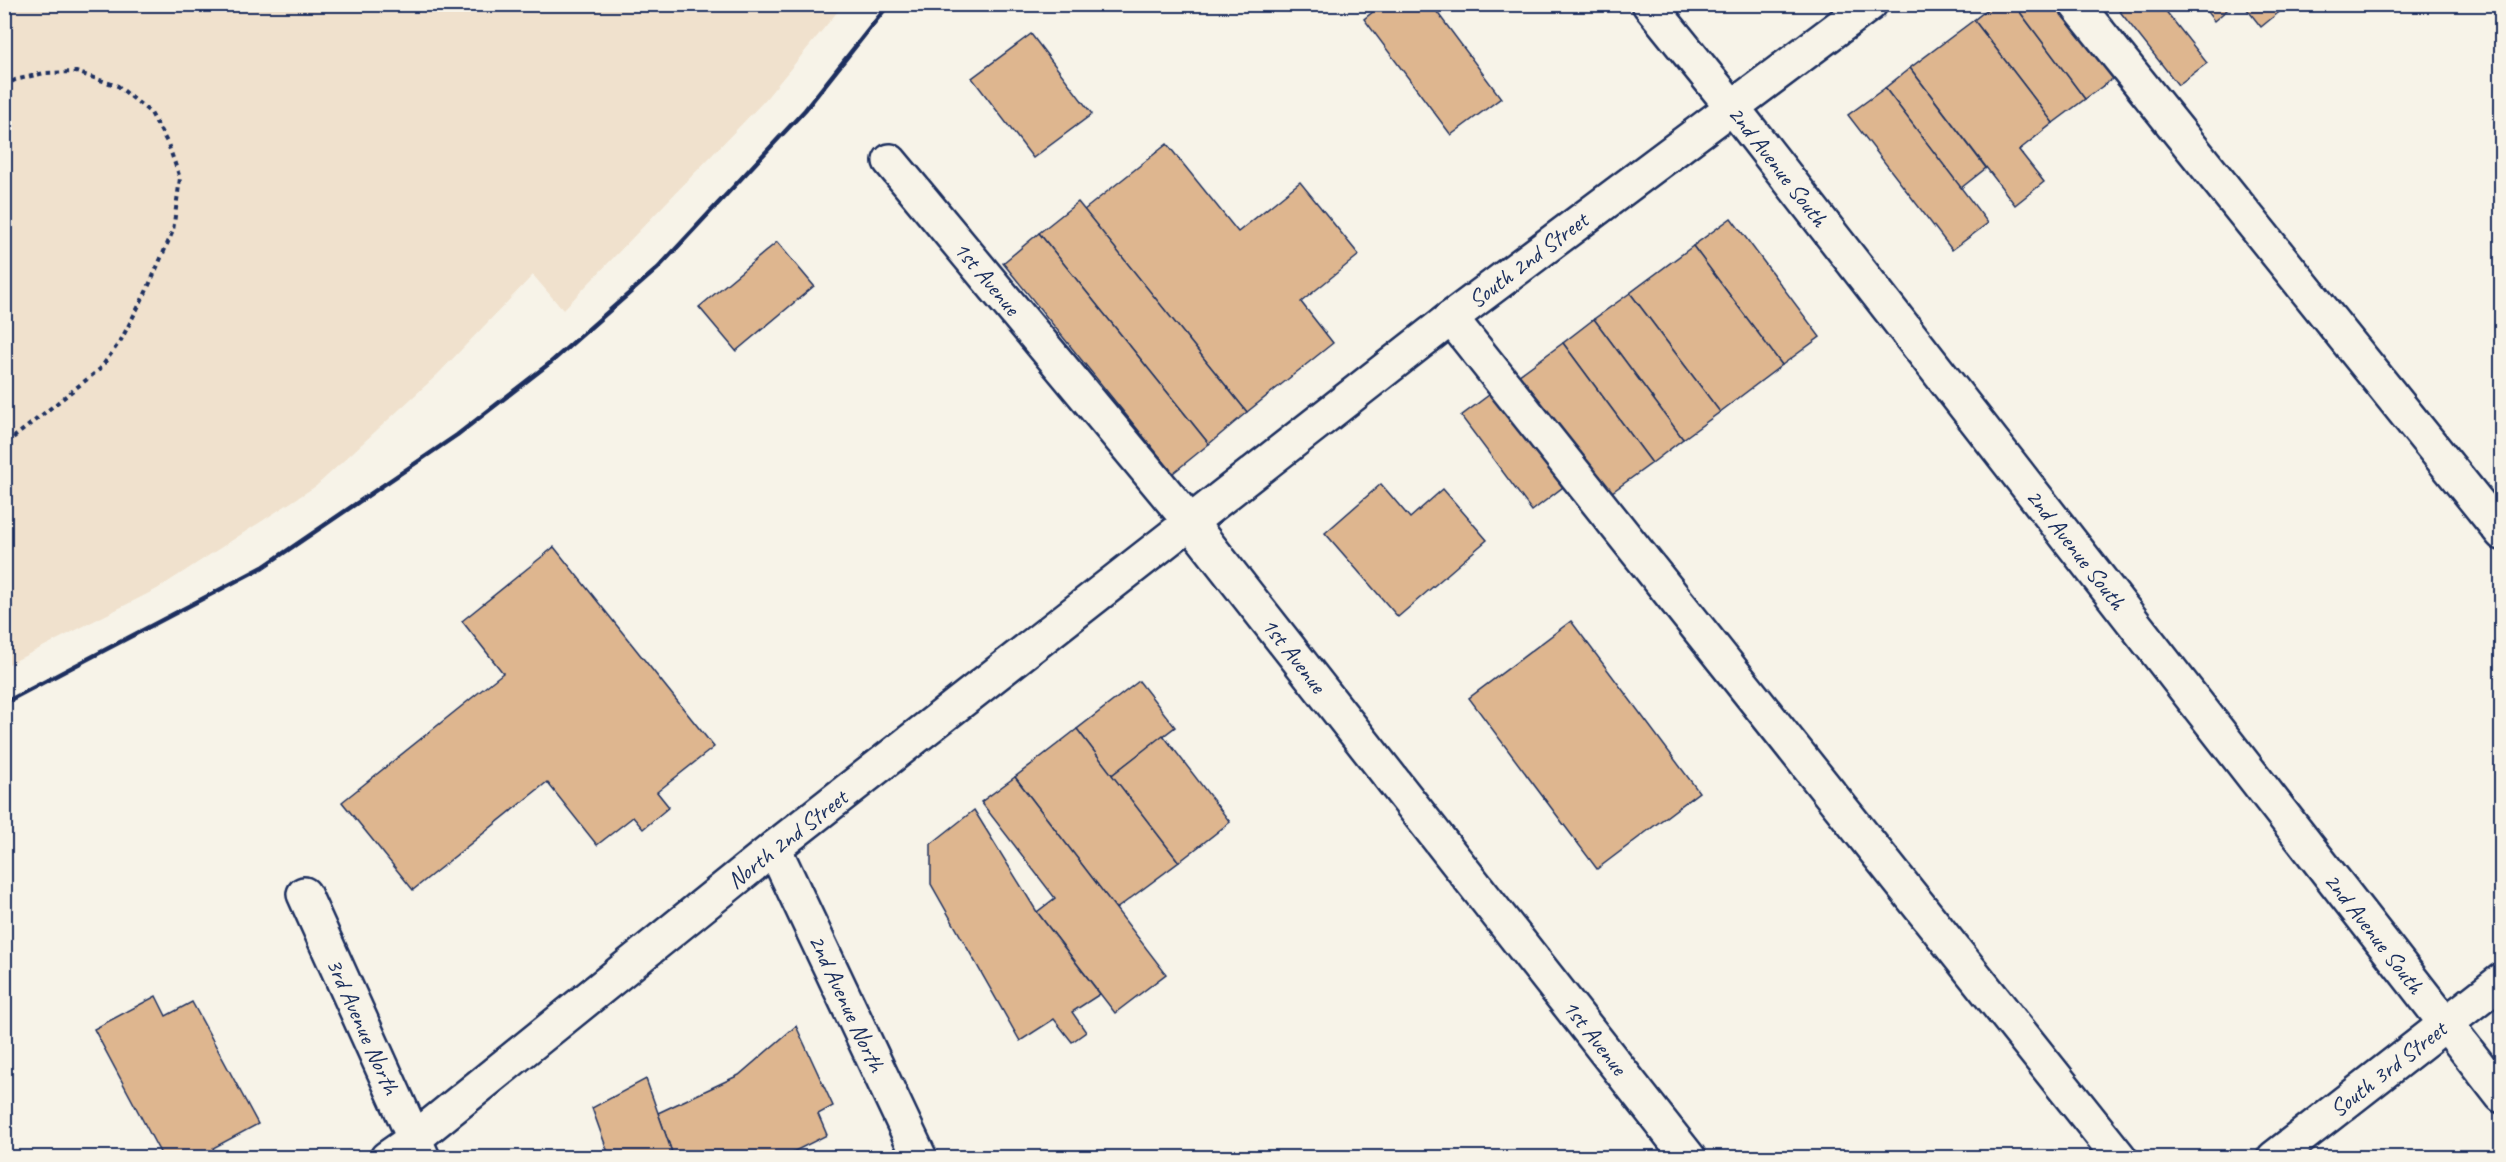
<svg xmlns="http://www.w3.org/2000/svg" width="2506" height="1162" viewBox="0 0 2506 1162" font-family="Caveat,sans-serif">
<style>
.built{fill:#f0e1cd}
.building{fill:#deb68f;stroke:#1b2f5e;stroke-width:1.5}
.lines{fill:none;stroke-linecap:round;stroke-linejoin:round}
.minor-casing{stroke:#1b2f5e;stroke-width:38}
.major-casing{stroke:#1b2f5e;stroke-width:38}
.path{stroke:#1b2f5e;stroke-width:4;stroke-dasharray:4.5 4.5;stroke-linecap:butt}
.minor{stroke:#f7f3e8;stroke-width:33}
.major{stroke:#f7f3e8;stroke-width:33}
.rail{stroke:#1b2f5e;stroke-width:4.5}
.labels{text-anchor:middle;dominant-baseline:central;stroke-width:6;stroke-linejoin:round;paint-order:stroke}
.street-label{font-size:24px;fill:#1b2f5e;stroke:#f7f3e8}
</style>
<rect width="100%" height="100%" fill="#f7f3e8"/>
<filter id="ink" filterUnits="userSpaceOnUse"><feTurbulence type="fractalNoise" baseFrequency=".0167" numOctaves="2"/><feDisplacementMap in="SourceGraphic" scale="12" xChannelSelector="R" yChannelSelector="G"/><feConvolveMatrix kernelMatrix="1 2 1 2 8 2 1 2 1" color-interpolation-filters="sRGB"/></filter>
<g filter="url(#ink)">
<path class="built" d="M5 4H843V5L764 101 563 310 533 275 437 375 316 486 157 589 5 666Z"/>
<g class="building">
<path d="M1383 4H1431L1501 98 1451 135 1364 19Z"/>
<path d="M1994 4H2014L2085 99 2053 123 1974 20Z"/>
<path d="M2014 4H2066L2119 74 2085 99Z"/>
<path d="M2114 4H2172L2165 10 2207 63 2178 85Z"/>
<path d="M2201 4H2234L2214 21Z"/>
<path d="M2243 4H2289L2261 27Z"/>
<path d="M1974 20 2053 123 2019 150 2044 182 2015 205 1910 68Z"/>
<path d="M1031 34 1092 114 1033 158 972 78Z"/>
<path d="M1910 68 1986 168 1961 188 1885 88Z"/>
<path d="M1885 88 1988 223 1952 250 1848 115Z"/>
<path d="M1167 144 1238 232 1300 182 1359 255 1301 302 1333 343 1247 412 1084 210Z"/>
<path d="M1078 202 1247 412 1209 444 1039 233Z"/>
<path d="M1731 218 1820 337 1782 365 1693 246Z"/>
<path d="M1039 233 1209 444 1173 473 1003 263Z"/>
<path d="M777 242 814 286 736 351 699 307Z"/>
<path d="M1693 246 1782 365 1720 412 1630 293Z"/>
<path d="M1630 293 1720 412 1683 439 1594 319Z"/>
<path d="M1594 319 1683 439 1652 463 1563 343Z"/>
<path d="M1563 343 1652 463 1608 495 1518 376Z"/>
<path d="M1493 392 1563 487 1532 511 1461 416Z"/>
<path d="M1381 484 1410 518 1443 489 1487 540 1398 617 1325 533Z"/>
<path d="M554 547 714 747 657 792 669 807 643 829 633 817 597 845 547 782 413 890 342 802 503 673 462 621Z"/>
<path d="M1571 621 1699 792 1597 869 1469 698Z"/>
<path d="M1139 681 1175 727 1112 775 1077 729Z"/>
<path d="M1077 729 1179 862 1116 909 1015 777Z"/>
<path d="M1163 735 1230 822 1179 862 1112 775Z"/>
<path d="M1015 777 1166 974 1115 1013 1037 912 1055 898 981 802Z"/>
<path d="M974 810 1037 912 1100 994 1072 1012 1086 1032 1072 1042 1054 1019 1020 1041 931 884V844Z"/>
<path d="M156 996 166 1016 192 1002 258 1124 213 1148 218 1158H163L94 1029Z"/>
<path d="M796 1026 833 1106 818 1114 827 1135 781 1158H674L658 1113 739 1075Z"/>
<path d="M646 1079 674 1158H610L592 1108Z"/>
</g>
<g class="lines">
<defs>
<g id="minor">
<path d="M1649 4 1733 108 2502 1096"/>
<path d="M2076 4 2502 533"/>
<path d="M890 161 1190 522 1689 1158"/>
<path d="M1451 318 2120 1158"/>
<path d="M774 848 920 1158"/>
<path d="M304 894 423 1158"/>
<path d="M2274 1158 2502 980"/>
</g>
<path id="major" d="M387 1158 414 1139 774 848 1451 318 1870 4"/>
</defs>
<use href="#minor" class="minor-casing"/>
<use href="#major" class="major-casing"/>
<path class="path" d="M4 86 15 80 44 73 76 72 118 86 151 113 168 144 180 178 173 231 146 292 121 340 100 369 4 445"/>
<use href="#minor" class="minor"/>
<use href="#major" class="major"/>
<path class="rail" d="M4 703 263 567 457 435 550 363 658 268 805 110 889 4"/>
</g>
</g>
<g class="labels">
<g class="street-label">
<text transform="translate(1778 166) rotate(52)">2nd Avenue South</text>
<text transform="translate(1528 260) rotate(-37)">South 2nd Street</text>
<text transform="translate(987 278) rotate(50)">1st Avenue</text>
<text transform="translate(2076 549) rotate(52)">2nd Avenue South</text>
<text transform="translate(1294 655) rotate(52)">1st Avenue</text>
<text transform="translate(787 839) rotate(-38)">North 2nd Street</text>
<text transform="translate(2374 933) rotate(52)">2nd Avenue South</text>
<text transform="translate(847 1003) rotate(65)">2nd Avenue North</text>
<text transform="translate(363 1026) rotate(66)">3rd Avenue North</text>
<text transform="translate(1595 1037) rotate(52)">1st Avenue</text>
<text transform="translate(2388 1069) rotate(-38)">South 3rd Street</text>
</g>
</g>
<rect width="2506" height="1162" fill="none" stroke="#f7f3e8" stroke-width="24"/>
<rect x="12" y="12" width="2482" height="1138" fill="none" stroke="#1b2f5e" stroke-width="2" filter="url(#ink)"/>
</svg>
